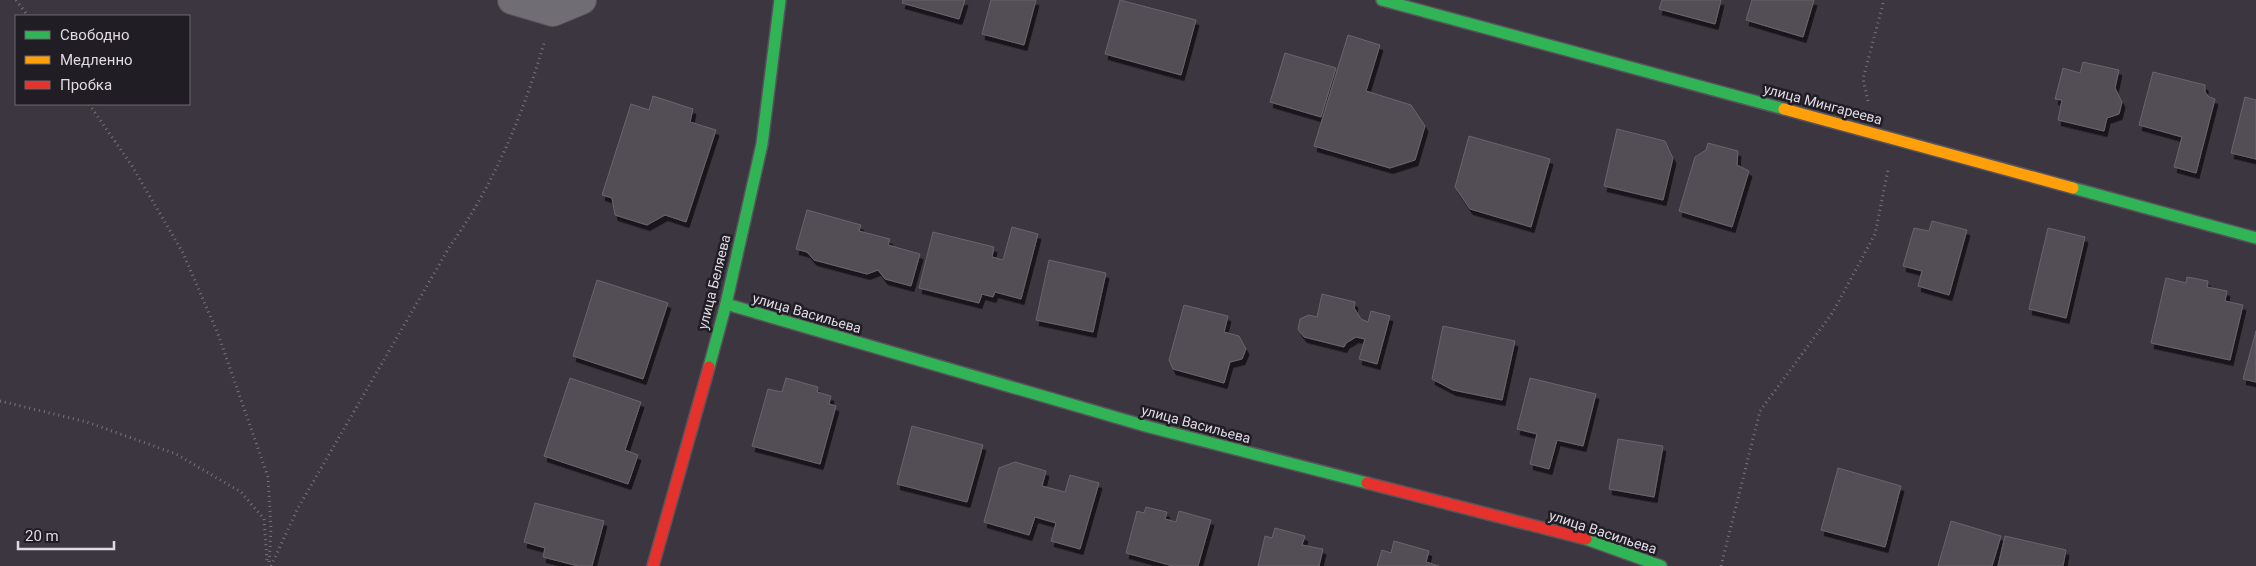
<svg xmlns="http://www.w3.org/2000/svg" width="2256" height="566" viewBox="0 0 2256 566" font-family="Roboto,sans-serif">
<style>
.building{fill:#524e56;stroke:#69646d;filter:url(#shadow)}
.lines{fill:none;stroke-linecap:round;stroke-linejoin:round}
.street-casing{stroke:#58545c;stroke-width:30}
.fast-casing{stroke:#58545c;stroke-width:14}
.slow-casing{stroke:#58545c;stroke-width:14}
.jam-casing{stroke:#58545c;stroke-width:14}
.path{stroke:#77747b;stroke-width:3;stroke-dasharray:1 4;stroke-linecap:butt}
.street{stroke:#716d74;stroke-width:28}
.fast{stroke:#30b455;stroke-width:11}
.slow{stroke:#ff9f0a;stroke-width:11}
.jam{stroke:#e5322d;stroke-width:11}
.labels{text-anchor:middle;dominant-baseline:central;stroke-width:5;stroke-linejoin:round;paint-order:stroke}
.street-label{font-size:14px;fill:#dfdae4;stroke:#201d24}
</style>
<defs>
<filter id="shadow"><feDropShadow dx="3" dy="5.5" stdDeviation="0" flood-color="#0009"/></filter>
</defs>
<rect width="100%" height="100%" fill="#3b3640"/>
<g class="building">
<path d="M903 0H965L959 19 902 3Z"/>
<path d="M991 0H1036L1024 45 982 34Z"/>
<path d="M1120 0 1196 20 1181 75 1105 54Z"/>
<path d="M1662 0H1721L1715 24 1659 9Z"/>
<path d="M1752 0H1814L1803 37 1746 20Z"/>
<path d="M1348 35 1380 45 1366 91 1411 105 1425 126 1415 160 1390 168 1314 146Z"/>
<path d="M1285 53 1336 68 1321 117 1270 102Z"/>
<path d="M2083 62 2119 70 2115 88 2122 102 2119 114 2107 118 2104 131 2058 120 2062 100 2055 99 2063 68 2080 73Z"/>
<path d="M2153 72 2205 85V92L2209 97 2215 99 2196 173 2174 167 2182 137 2139 125Z"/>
<path d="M653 96 693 109 690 122 716 130 686 222 665 215 647 225 615 215 612 198 602 195 631 104 649 110Z"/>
<path d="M2245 97 2256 100V159L2231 153Z"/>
<path d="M1617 129 1665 141 1673 158 1663 200 1604 186Z"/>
<path d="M1469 136 1550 159 1531 227 1470 209 1455 187Z"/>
<path d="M1708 143 1738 151 1737 165 1749 171 1732 227 1679 211 1695 157 1706 150Z"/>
<path d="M807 210 861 225 859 231 890 239 888 245 920 254 911 286 885 279 878 270 867 274 814 260 807 252 796 249Z"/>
<path d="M1932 221 1967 230 1949 295 1918 286 1922 271 1903 266 1914 228 1929 231Z"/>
<path d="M1012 227 1038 234 1021 299 995 292 993 297 982 294 979 303 919 288 933 232 994 247 992 257 1003 260Z"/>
<path d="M2048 228 2085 237 2066 318 2029 309Z"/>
<path d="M1049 260 1106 273 1093 332 1036 320Z"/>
<path d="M2187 277 2208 281 2207 287 2227 291 2225 301 2243 305 2230 360 2151 343 2166 278 2186 283Z"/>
<path d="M597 280 668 303 643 379 573 356Z"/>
<path d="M1322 294 1355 302 1354 308 1361 319 1368 322 1371 311 1390 316 1377 364 1359 359 1365 339 1356 337 1346 343 1344 347 1304 337 1298 329 1300 319 1309 315 1317 317Z"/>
<path d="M1184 305 1228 316 1224 332 1239 336 1246 349 1242 359 1230 362 1224 383 1173 369 1169 360Z"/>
<path d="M1443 326 1515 341 1502 400 1453 390 1432 379Z"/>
<path d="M2256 331V382L2243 379Z"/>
<path d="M570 378 641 402 625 450 638 455 628 484 544 456Z"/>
<path d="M786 378 818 387 817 392 831 396 829 404 836 406 820 464 752 446 768 389 782 392Z"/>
<path d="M1530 378 1596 394 1583 446 1557 440 1549 469 1530 464 1537 434 1517 429Z"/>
<path d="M912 426 983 445 967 502 897 484Z"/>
<path d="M1618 439 1663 446 1654 497 1609 489Z"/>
<path d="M1015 462 1046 471 1042 486 1065 492 1070 475 1099 483 1080 549 1051 541 1056 523 1035 517 1029 535 984 522 999 468Z"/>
<path d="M1838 468 1901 486 1885 547 1821 530Z"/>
<path d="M535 503 604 521 592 566H578L543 557 545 548 524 542Z"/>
<path d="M1146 507 1167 512 1165 519 1176 522 1179 511 1211 520 1198 566H1173L1126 553 1137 511 1144 513Z"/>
<path d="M1951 521 2001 536 1992 566H1938Z"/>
<path d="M1275 528 1305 536 1302 545 1323 549 1319 566H1258L1265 536 1272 538Z"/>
<path d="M2005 536 2066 550 2063 566H1998Z"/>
<path d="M1394 541 1429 551 1426 562 1439 566H1377L1382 550 1391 553Z"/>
</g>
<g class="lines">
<defs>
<path id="street" d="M512 0 553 12 582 0"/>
<g id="fast">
<path d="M1382 0 1784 109"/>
<path d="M2073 188 2256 238"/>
<path d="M726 304 1149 427 1367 483"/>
<path d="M709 367 726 304 762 144 780 0"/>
<path d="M1586 539 1661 566"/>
</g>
<path id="slow" d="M1784 109 2073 188"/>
<g id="jam">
<path d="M1367 483 1586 539"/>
<path d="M653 566 709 367"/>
</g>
</defs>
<use href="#street" class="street-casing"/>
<use href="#fast" class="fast-casing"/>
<use href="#slow" class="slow-casing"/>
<use href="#jam" class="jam-casing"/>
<g class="path">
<path d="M16 0 28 16"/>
<path d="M1868 101 1863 79 1884 0"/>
<path d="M89 104 132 166 183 253 218 334 268 477 271 528 269 566"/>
<path d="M0 401 87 422 176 454 241 492 264 519 267 561"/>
<path d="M271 566 298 508 450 246C494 185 524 112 545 40"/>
<path d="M1721 566 1760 411 1833 312 1875 234 1888 170"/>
</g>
<use href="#street" class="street"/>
<use href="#fast" class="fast"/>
<use href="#slow" class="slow"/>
<use href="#jam" class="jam"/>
</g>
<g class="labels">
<g class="street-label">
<text transform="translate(1823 104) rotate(15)">улица Мингареева</text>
<text transform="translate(714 282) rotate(-76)">улица Беляева</text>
<text transform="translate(807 313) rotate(16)">улица Васильева</text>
<text transform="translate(1196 424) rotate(15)">улица Васильева</text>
<text transform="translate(1603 532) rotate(18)">улица Васильева</text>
</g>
</g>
<rect x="15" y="15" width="175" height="90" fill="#201d24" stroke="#6c6971"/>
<rect x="25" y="31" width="25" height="8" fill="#30b455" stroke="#6c6971"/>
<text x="60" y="40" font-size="15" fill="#dfdae4">Свободно</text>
<rect x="25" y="56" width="25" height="8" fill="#ff9f0a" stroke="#6c6971"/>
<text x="60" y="65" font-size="15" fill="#dfdae4">Медленно</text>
<rect x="25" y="81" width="25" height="8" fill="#e5322d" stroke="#6c6971"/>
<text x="60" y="90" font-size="15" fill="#dfdae4">Пробка</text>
<path d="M18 541v8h96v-8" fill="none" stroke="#dfdae4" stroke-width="2.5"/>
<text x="25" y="541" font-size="15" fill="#dfdae4" stroke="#201d24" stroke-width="4" paint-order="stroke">20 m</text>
</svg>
